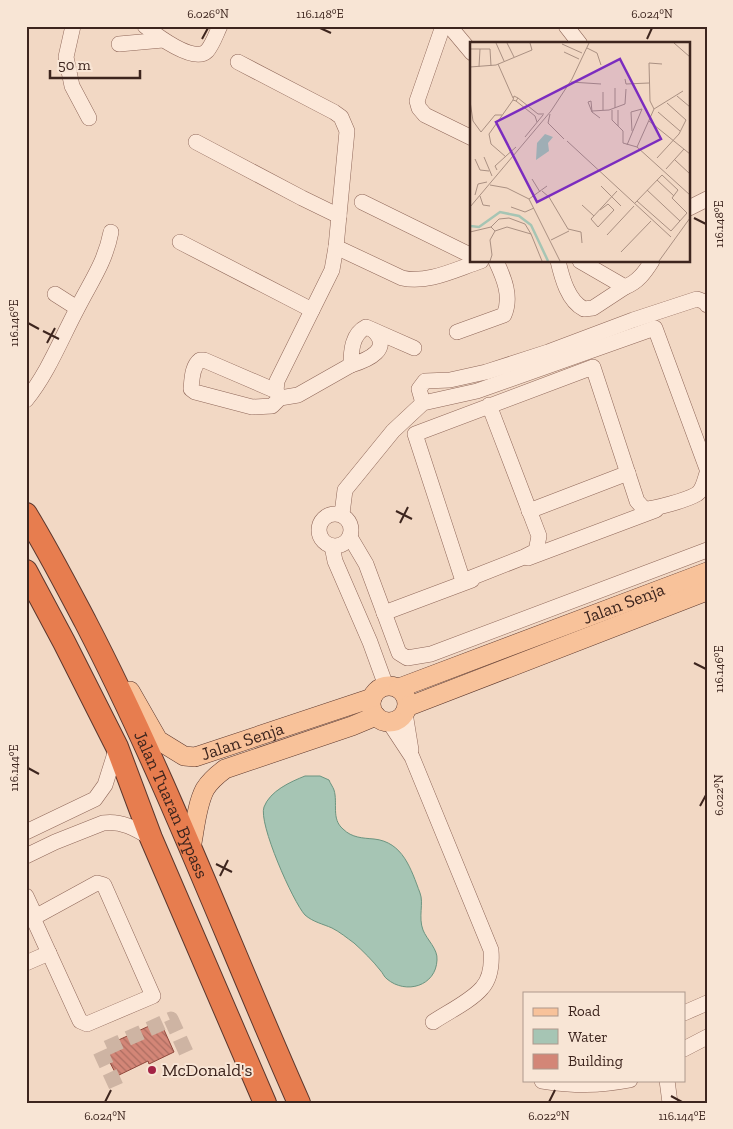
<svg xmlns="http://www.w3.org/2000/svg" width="733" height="1129" viewBox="0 0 733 1129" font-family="'Zilla Slab',serif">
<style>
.water{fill:#a6c5b4;stroke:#6c9480}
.building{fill:url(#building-back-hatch);stroke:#90483c}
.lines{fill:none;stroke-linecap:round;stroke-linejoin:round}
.minor-tunnel{stroke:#ceb4a3;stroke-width:15;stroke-dasharray:15 8;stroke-linecap:butt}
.minor-casing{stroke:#8f6759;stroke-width:16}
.major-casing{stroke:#5c372d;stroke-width:20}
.highway-casing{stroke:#5c372d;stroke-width:24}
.minor{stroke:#fce8d9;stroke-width:15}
.major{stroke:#f8c29a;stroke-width:19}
.highway{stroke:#e77d4f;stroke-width:22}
.ticks{fill:none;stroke:#3d251e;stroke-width:2}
.poi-dot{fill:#a32345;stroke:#f8e5d5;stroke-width:2}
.labels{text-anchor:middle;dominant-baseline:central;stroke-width:4;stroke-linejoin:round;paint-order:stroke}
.street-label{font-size:18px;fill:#3d251e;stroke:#f8e5d5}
.poi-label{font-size:18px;fill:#3d251e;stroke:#f8e5d5;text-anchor:start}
.inset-river{fill:none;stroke:#a6c5b4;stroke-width:2.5}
.inset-road{fill:none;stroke:#aa9082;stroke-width:1}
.view{fill:#7b2cbf;fill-opacity:0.15;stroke:#7b2cbf;stroke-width:2.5}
.inset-edge{fill:none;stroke:#3d251e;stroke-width:2.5}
.neatline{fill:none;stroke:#3d251e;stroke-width:2}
.ticks-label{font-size:12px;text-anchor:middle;fill:#3d251e}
</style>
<defs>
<pattern id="building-back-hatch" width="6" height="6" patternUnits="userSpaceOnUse" patternTransform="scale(1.25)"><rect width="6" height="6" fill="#d38677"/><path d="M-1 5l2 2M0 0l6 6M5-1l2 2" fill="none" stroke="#ac6d61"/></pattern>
</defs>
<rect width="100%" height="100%" fill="#f2d8c4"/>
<path class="water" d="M305 776H320L329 780C330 783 333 787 334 790 338 803 331 819 343 829 352 838 363 838 374 839 403 842 411 869 420 893 424 903 418 917 423 930 427 940 438 949 437 960 436 986 406 995 387 979 384 977 383 973 380 970 373 961 363 951 354 943 347 938 340 932 332 928 323 924 313 922 305 915 293 902 258 823 264 807 270 791 290 782 305 776Z"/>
<path class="building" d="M160 1021 174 1052 149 1064 148 1061 117 1076 105 1053 114 1048 112 1043Z"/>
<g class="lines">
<path class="minor-tunnel" d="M116 1086 100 1051 171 1019 189 1059"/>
<defs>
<g id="minor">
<path d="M73 26 66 57 72 86 89 118"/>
<path d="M145 26C156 35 194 64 207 51 213 44 216 34 220 26"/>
<path d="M443 26 417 101 419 108 425 115 472 138"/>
<path d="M446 26 451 28 472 53"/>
<path d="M566 26 580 44"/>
<path d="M119 44 163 40"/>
<path d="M238 62 334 112 341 117 347 131 336 247 332 270 277 381 276 391"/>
<path d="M196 142 302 198 339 216"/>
<path d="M362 202 472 256"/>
<path d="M689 208 707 199"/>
<path d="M180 242 312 310"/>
<path d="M336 247 402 278C428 284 456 269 481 261"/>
<path d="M558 261C562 278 568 301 584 309L593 308 625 287"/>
<path d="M580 261 625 287C638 282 645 272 652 261"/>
<path d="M55 294 77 308"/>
<path d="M373 330C393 349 368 360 351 365 351 351 352 334 366 327L373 330 414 348"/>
<path d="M457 332 504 315C512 297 504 278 496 261"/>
<path d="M280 398 272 406 252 407 195 392 191 389C192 379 192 366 200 360H204L276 391 280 398 298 395 351 365"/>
<path d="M26 400C48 373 61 339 77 309 91 281 105 263 111 232"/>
<path d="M423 403 419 389 425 381 450 380 486 372 548 352 633 320 697 299 705 302 707 305"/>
<path d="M489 405 539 536 536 551 524 557 463 581 415 434 593 367 637 501 644 509C655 509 687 500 697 494 703 490 705 479 707 473"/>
<path d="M529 511 628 473"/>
<circle cx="335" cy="530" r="16"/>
<path d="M342 514 345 490 393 431 423 403 477 391 655 328 707 469"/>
<path d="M350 537 366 564 399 653 407 658 431 654 707 550"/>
<path d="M332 546 335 561 370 642 386 686"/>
<path d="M528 558 656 510"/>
<path d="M384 613 472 580"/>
<path d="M405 713 411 750"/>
<path d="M389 722 412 757 491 950C492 963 491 978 482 988 471 1001 448 1012 433 1022"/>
<path d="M26 832 95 799 105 785 117 747"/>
<path d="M26 856 55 842 103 823C121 820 136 829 151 838"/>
<path d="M26 896 33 911V918L80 1021 87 1024 153 996 104 885 97 883 33 918 26 914"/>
<path d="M26 963 49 953"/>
<path d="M684 1013 707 1003"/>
<path d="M684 1049 707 1037"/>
<path d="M667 1080 670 1103"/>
<path d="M542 1081C575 1086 598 1086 630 1080"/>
</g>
<g id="major">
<circle cx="389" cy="704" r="18"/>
<path id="s1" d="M399 688 707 572"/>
<path id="s2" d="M130 691 158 740 184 756 195 757 372 698"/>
<path d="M407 707 707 591"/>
<path d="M191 848C195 830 196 806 205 789 210 781 217 775 225 769L352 726 376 716"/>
</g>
<g id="highway">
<path id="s3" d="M26 514C48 550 67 587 86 623 167 779 228 943 299 1103"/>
<path d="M26 571 64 642 117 747 151 838 265 1103"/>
</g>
</defs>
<use href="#minor" class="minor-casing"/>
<use href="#major" class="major-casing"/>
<use href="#highway" class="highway-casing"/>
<use href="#minor" class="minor"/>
<use href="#major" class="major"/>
<use href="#highway" class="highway"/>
</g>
<path class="ticks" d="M320 28 331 33M202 39 208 28M647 39 652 28M694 218 706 224M28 323 39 329M43 331 59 339M47 343 55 328M396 511 412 519M400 523 408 507M694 663 706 669M28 768 39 774M700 806 706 795M216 864 232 872M220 876 228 860M671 1096 682 1102M105 1102 111 1090M549 1102 555 1090"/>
<circle class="poi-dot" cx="152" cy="1070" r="5"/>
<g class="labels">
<g class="street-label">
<text stroke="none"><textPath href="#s1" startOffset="240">Jalan Senja</textPath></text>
<text stroke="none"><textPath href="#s2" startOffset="148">Jalan Senja</textPath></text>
<text stroke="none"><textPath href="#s3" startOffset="325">Jalan Tuaran Bypass</textPath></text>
</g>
<g class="poi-label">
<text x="162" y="1070">McDonald's</text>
</g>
</g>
<g transform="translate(470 42)">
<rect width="220" height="220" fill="#f2d8c4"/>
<path d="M75 92 83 95 78 101 79 109 66 118 67 101Z" fill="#a6c5b4"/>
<path class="inset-river" d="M0 184 9 185 30 170 49 174 61 183 78 219"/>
<path class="inset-road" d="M26 1 34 19M37 1 44 15M204 1 220 15M92 2 112 11M117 6 127 11 131 23M0 7H20L21 24M94 10 109 17M28 22 43 56M0 25 26 23 62 8 60 1M9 25 10 7M155 37 156 42 179 41M101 40 131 42M44 54 48 56 46 59 43 58ZM207 54 220 65M48 56 68 72H74M0 59 3 79 11 90 25 73H32M46 59 65 74 67 80M145 66V46M184 67 180 59 179 21 192 22M133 68V50M142 68V78L153 89V101L167 105 220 153M148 68V84M122 69 139 68 155 62 156 47M122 70 118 60 121 59 122 70 130 76M188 70 210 89M80 72 78 81 94 97M179 79 220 112M55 95 73 73M97 99 201 195M157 103 172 67 161 70 162 89M167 105 184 67 213 49M14 115 22 134M36 115 21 102 19 92 43 58M187 116 209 92 216 78 197 61M5 117 10 128 19 129M205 118 220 132M196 127 214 107M27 128 25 124 46 105M62 137 70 150M187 138 204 154M20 143 37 146 59 157 90 219M131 144 151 164M177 148 210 179M72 149 79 155 98 187 111 190 112 201M5 153 8 142 17 140M10 154 13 163 20 164M59 157 77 144M165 161 192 133 208 148 202 156 217 171 201 189 167 159M112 163 124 174M0 165 81 69 102 37 119 1M41 165 55 170 64 166M130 168 138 162 144 168 128 185 121 177 147 149M21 185 29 177 39 176 55 182 61 192M25 189 37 185 61 192 72 219M0 190 21 185 25 189 20 198 22 213 20 219M137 193 164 164M81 198 99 189M151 210 181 179M189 219 220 176"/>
<path class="view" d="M150 17 191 97 67 160 26 80Z"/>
<rect width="220" height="220" class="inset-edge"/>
</g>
<rect width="733" height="1129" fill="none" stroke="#f8e5d5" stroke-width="55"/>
<rect x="523" y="992" width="162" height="90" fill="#f8e5d5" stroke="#ad988c"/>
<rect x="533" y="1008" width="25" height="8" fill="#f8c29a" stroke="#ad988c"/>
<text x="568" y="1016" font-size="15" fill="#3d251e">Road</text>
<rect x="533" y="1029" width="25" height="15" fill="#a6c5b4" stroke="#ad988c"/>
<text x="568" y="1042" font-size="15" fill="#3d251e">Water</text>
<rect x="533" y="1054" width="25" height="15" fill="#d38677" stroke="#ad988c"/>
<text x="568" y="1066" font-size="15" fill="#3d251e">Building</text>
<path d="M50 70v8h90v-8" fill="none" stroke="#3d251e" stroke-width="2.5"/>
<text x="58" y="70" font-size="15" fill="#3d251e" stroke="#f8e5d5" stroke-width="4" paint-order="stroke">50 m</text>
<rect x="28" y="28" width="678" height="1074" class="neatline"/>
<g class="ticks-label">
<text x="208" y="18">6.026°N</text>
<text x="320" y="18">116.148°E</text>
<text x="652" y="18">6.024°N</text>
<text transform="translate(719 224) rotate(-90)" y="4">116.148°E</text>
<text transform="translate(14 323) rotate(-90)" y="4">116.146°E</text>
<text transform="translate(719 669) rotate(-90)" y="4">116.146°E</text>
<text transform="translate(14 768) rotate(-90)" y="4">116.144°E</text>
<text transform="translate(719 795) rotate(-90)" y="4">6.022°N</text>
<text x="105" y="1120">6.024°N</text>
<text x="549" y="1120">6.022°N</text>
<text x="682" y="1120">116.144°E</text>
</g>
</svg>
